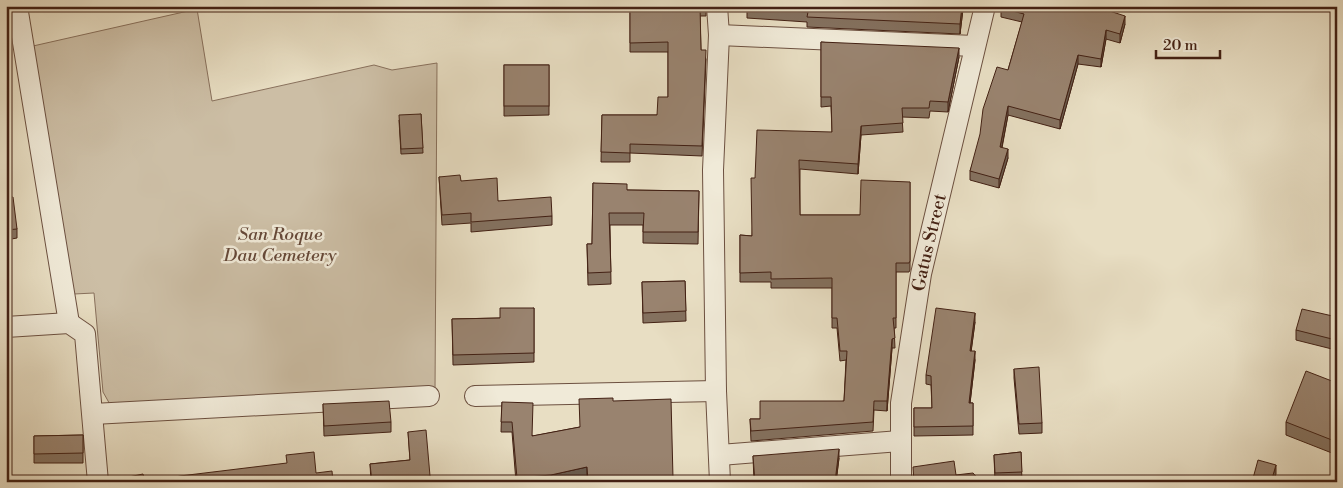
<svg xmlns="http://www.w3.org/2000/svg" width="1343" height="488" viewBox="0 0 1343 488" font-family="'Libre Bodoni',serif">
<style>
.green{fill:#ccbea5;stroke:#88705c}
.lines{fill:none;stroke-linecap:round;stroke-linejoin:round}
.minor-casing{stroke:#6c5040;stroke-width:22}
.minor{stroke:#f0ead8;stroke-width:20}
.wall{fill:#84715f;stroke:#432114}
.shaded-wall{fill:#6b5c4e;stroke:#432114}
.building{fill:#99836f;stroke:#432114}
.labels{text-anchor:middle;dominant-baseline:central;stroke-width:5;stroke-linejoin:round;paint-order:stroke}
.park-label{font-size:18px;font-style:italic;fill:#654838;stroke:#f0ead8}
.street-label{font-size:18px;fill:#432114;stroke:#f0ead8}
</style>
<rect width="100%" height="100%" fill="#e8dec3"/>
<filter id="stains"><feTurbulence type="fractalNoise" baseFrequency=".004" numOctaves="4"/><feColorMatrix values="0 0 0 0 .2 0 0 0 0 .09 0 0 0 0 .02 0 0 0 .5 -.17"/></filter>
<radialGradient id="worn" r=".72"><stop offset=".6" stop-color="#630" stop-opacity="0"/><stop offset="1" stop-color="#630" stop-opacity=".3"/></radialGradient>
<path class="green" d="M197 9 212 101 374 65 392 70 437 63 435 392 112 408 103 392 94 293 74 294 33 46Z"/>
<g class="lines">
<defs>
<g id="minor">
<path d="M17 6 69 323"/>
<path d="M717 6 719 35"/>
<path d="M6 327 69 323 85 334 98 482"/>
<path d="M475 396 716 391"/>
<path d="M93 414 429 396"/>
<path d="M720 455 900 441"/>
<path d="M720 482 716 391 713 170 719 35 974 46"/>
<path id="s1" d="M901 482V403L921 274 985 6"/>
</g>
</defs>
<use href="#minor" class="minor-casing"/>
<use href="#minor" class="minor"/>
</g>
<g class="wall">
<path d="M630 6H706V16H700L701 50 706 59 702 156 630 153V162H601L602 115H657L668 97V52H630Z"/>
<path d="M747 6H963V9L960 34 807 27V22L747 18Z"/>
<path d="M1095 6V7L1125 24 1120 43 1106 39 1101 67 1078 64 1060 129 1008 115 1002 148 1008 158 999 188 970 180V171L1008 70 1022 22 1001 17V8Z"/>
<path d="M821 42 959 57 948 112 930 111 929 118 902 117 903 132 861 135 858 174 800 169V215H860L910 182V270L909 272H896V328H894L895 348H892L887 411 874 410 873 431 751 441 750 419H760L844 401 846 360 840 361 837 328H832V288H771V282H740V235L752 236 755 178 832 132 831 106 821 107Z"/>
<path d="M504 65H549V115L504 116Z"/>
<path d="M421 114 423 153 401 154 399 120Z"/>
<path d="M439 177 461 181 498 201 552 216V225L471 232V223L442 225Z"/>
<path d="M593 183 627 190 699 191 698 244 643 243V225H610L611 284 588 285 587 244H592Z"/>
<path d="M6 198 17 229V238L6 240Z"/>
<path d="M685 281 686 321 643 323 642 282Z"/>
<path d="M534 308V362L453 365 452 319 500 318Z"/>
<path d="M1337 317V353L1332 351V349L1296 340V330Z"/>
<path d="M975 322 971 351 975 360 970 403H973V435L914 436V408H932L931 385 926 384V375Z"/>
<path d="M1014 369 1042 423V433L1019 434 1014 378Z"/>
<path d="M1337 383V455L1286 435V422Z"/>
<path d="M613 401 673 478 714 482H588L587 477 567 482H516L512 432H501L502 402 533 436 580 427Z"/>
<path d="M323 404 391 422V432L324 436Z"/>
<path d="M408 432 430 476V482H371L370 464 410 460Z"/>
<path d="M83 435V463H34V436Z"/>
<path d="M1021 452 1022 482H995L994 455Z"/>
<path d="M753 456 839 458 836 482H754Z"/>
</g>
<g class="shaded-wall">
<path d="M962 6H963V9L960 34V24Z"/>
<path d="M1125 16V24L1120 43V34Z"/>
<path d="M1106 30V39L1101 67V59Z"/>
<path d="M959 48V57L948 112V102Z"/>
<path d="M1078 55V64L1060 129V120Z"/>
<path d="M1008 106V115L1000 156V147Z"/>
<path d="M861 126V135L858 174V164Z"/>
<path d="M1008 149V158L999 188V179Z"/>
<path d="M975 313V322L970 360V351Z"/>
<path d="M892 339V348L887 411V401Z"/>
<path d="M975 351V360L969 412V403Z"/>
<path d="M839 449V458L836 482H835Z"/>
<path d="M1276 465V474L1274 482H1271Z"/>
<path d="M587 467V477L567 482H551V475Z"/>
</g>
<g class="building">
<path d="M630 6H700L701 50H706L702 146 630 144V153L601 152 602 115H657L658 97H668V42L630 43Z"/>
<path d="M747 6H962L960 24 807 17 808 12 747 9Z"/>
<path d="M1001 6H1094L1125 16 1120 34 1106 30 1101 59 1078 55 1060 120 1008 106 1000 147 1008 149 999 179 970 171 980 134 983 109 997 67 1008 70 1024 14 1001 8Z"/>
<path d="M821 42 959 48 948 102 930 101 929 108H902L903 123 861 126 858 164 799 160 800 215H860L861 180 910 182V261L909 263H896V318H893L895 338 892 339 887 401H874L873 422 751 431 750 419H760V401H844L847 351H840L837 318H832V278L771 279V272L740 273V235L752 236 751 178H755L757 130 832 132 831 97H821Z"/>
<rect x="504" y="65" width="45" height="41"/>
<path d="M421 114 423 148 401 149 399 115Z"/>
<path d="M460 175 461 181 497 178 498 201 551 197 552 216 471 222V213L442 215 439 177Z"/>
<path d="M593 183 627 184V190L699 191 698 232H643L644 213H609L611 272 588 273 587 244H592Z"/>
<path d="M13 197 17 229 6 230V198Z"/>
<path d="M685 281 686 311 643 313 642 282Z"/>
<path d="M500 308H534V353L453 355 452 319 500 318Z"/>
<path d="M936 308 975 313 970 351H975L969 403H973V426L914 427V408H932L931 376 926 375Z"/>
<path d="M1302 309 1337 317V344L1332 342V339L1296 330Z"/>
<path d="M1039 367 1042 423 1019 424 1014 369Z"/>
<path d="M1306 371 1337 383V442L1286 422Z"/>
<path d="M613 398V401L671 399 673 478 710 477 714 482H642V481L588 482 587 467 551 475 517 478 512 422H501L502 402 533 403 532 436 580 427 579 399Z"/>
<path d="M389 401 391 422 324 426 323 404Z"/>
<path d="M426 430 430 476 406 480V482H372L370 464 410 460 408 432Z"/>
<path d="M83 435V453L34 454V436Z"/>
<path d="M839 449 835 482H755L753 456Z"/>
<path d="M314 452 316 473 332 471 333 482H295L294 480 281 482H154L180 476 287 463 286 455Z"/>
<path d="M1021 452 1022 472 995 473 994 455Z"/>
<path d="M1258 460 1276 465 1271 482H1252Z"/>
<path d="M954 461 956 475 973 473 981 482H914L913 467Z"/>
<path d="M143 474 145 482H120L119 479Z"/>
</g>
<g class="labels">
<g class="park-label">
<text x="280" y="234">San Roque<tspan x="280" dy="21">Dau Cemetery</tspan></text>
</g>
<g class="street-label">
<text stroke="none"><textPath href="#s1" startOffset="242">Gatus Street</textPath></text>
</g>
</g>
<rect width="1343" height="488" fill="none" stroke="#e8dec3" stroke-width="25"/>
<rect x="8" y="8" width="1328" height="473" fill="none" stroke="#432114" stroke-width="2.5"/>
<rect x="12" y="12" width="1318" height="463" fill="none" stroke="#432114"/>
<path d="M1156 50v8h64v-8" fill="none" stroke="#432114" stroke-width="2.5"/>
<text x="1163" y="50" font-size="15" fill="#432114" stroke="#f0ead8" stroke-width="4" paint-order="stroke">20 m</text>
<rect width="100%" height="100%" filter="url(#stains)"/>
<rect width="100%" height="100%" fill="url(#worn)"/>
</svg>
